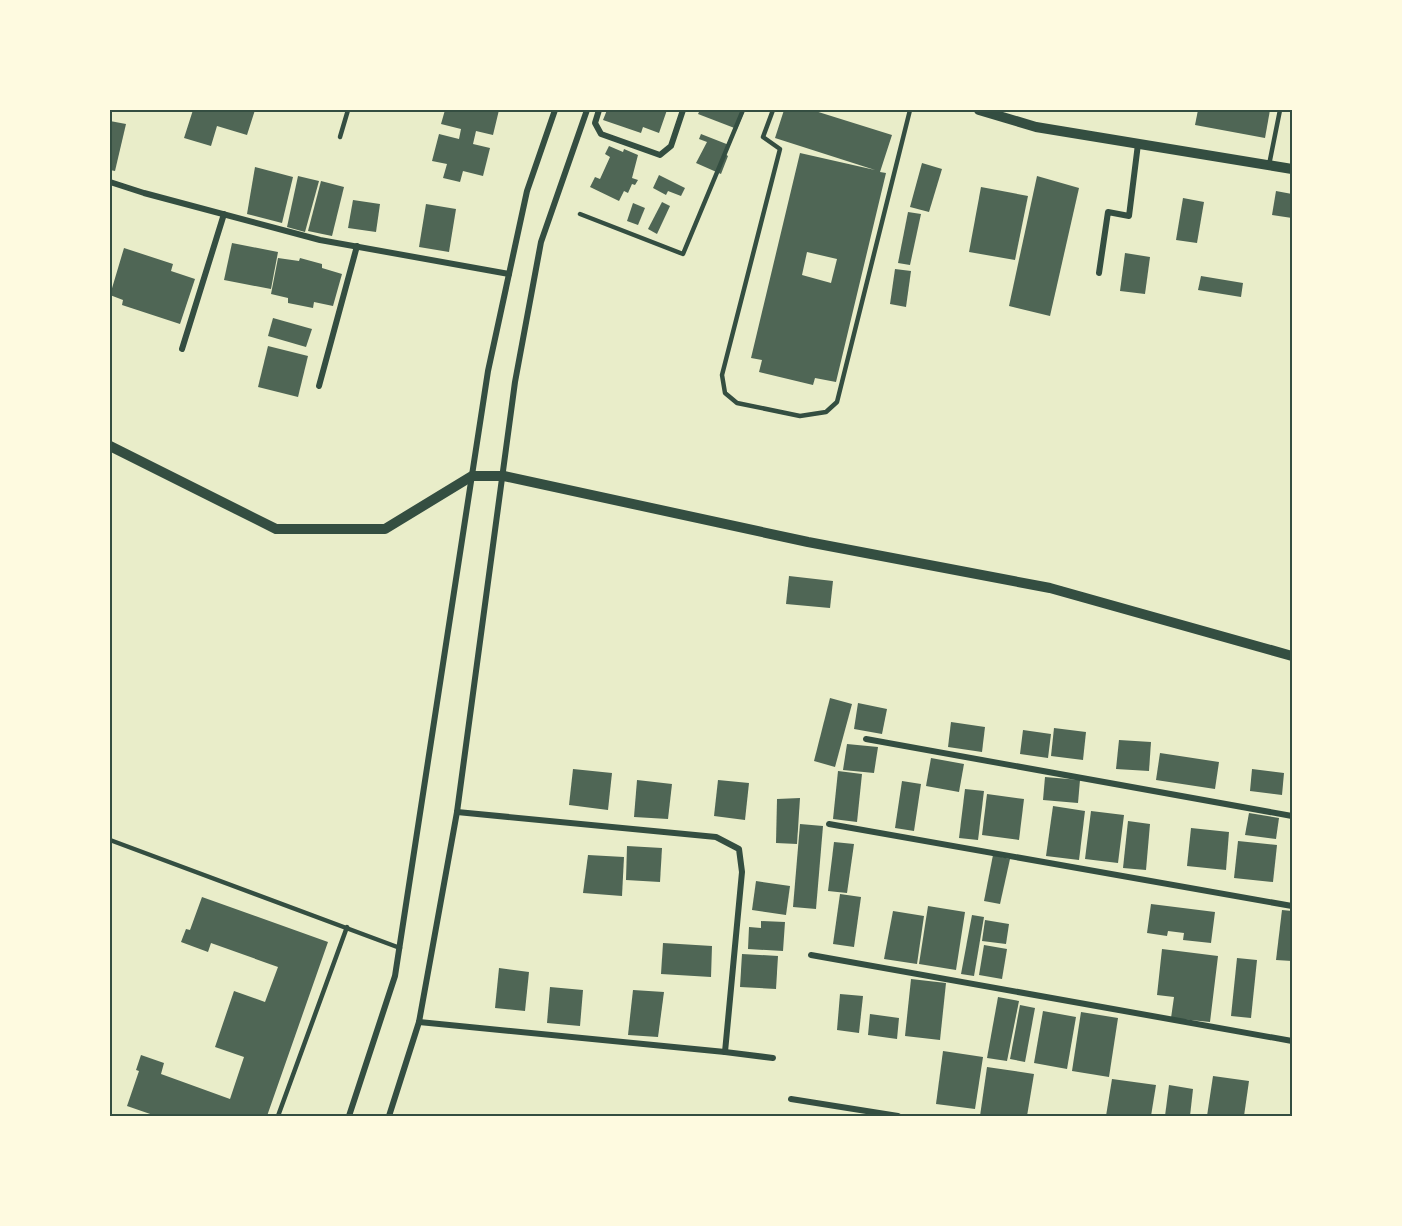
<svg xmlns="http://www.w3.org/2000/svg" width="1402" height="1226" viewBox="0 0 1402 1226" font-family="'PT Sans',sans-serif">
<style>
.building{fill:#4f6655;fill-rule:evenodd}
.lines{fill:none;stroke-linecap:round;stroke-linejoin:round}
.service{stroke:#344e41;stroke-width:4.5}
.minor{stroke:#344e41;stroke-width:6}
.tertiary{stroke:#344e41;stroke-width:10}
.neatline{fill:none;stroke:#344e41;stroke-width:2}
</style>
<rect width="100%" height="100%" fill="#e9edc9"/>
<g class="building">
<path d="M193 110H255L247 135 217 126 211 146 184 138Z"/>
<path d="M445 110H499L493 135 476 131 473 144 490 148 483 176 463 171 460 182 443 178 447 164 432 161 439 134 459 139 461 129 441 124Z"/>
<path d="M607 110H667L659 133 643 127 641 133 603 120Z"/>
<path d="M700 110H745L737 129 698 114Z"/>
<path d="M784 110H812L892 135 880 172 886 173 836 382 815 378 813 385 759 372 762 360 751 358 800 153 875 170 775 138ZM807 252 837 259 831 283 802 275Z"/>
<path d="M1198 110H1270L1265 138 1195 125Z"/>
<path d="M110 121 126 124 115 171 110 170Z"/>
<path d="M701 134 729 145 725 154 728 156 721 174 696 163 707 142 699 139Z"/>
<path d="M609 146 623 152 624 149 638 155 632 178 638 180 635 185 632 184 628 193 624 191 619 201 590 187 595 177 600 179 610 157 605 154Z"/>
<path d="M922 163 942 169 929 212 910 207Z"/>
<path d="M255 167 293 177 282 223 247 214Z"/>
<path d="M659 175 685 188 681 196 668 191 666 195 653 188Z"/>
<path d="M298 176 319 181 305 232 287 227Z"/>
<path d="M1037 176 1079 188 1050 316 1009 306Z"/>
<path d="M321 181 344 187 332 236 308 231Z"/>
<path d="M981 187 1028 196 1015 260 969 252Z"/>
<path d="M1276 191 1292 194V218L1272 215Z"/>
<path d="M1183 198 1204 202 1197 243 1176 240Z"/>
<path d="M353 200 380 204 376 232 348 228Z"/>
<path d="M662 202 670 206 657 234 648 229Z"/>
<path d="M633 203 645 208 638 225 627 221Z"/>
<path d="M426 204 456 209 449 252 419 247Z"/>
<path d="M908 212 921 214 910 265 898 263Z"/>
<path d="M232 243 278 252 271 289 224 280Z"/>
<path d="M124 248 173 264 171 271 195 279 180 324 122 305 123 300 110 295Z"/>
<path d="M1125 253 1150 257 1145 294 1120 291Z"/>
<path d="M278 258 299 261 300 258 322 264V268L342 274 333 306 314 302 313 308 288 303V298L271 294Z"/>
<path d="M895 269 911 271 906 307 890 304Z"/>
<path d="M1201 276 1243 283 1241 297 1198 290Z"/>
<path d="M273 318 312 329 306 347 268 336Z"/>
<path d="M268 346 308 356 298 397 258 387Z"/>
<path d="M789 576 833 581 830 608 786 604Z"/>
<path d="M830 698 852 704 835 767 814 761Z"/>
<path d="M858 703 887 709 882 734 854 729Z"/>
<path d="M951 722 985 727 982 752 948 747Z"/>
<path d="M1054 728 1086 732 1083 760 1051 756Z"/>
<path d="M1023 730 1051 734 1048 758 1020 754Z"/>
<path d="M1119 740 1151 742 1149 771 1116 769Z"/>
<path d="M847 744 878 747 874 773 843 770Z"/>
<path d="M1160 753 1219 762 1215 789 1156 780Z"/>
<path d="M931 758 964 764 959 792 926 786Z"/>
<path d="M573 769 612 773 608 810 569 805Z"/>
<path d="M1252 769 1284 773 1282 795 1250 791Z"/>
<path d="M838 771 862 774 857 822 833 819Z"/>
<path d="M1045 777 1080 780 1078 803 1043 800Z"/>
<path d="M637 780 672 784 668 819 634 817Z"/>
<path d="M718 780 749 783 745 820 714 816Z"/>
<path d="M902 781 921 784 914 831 895 828Z"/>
<path d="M965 789 984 791 978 840 959 838Z"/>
<path d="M987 794 1024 799 1019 840 982 835Z"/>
<path d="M800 798 797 844 776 843 777 799Z"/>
<path d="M1053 806 1085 811 1079 860 1046 856Z"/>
<path d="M1091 811 1124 815 1118 863 1085 859Z"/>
<path d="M1249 813 1279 818 1276 839 1245 835Z"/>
<path d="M1128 821 1150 824 1146 870 1123 868Z"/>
<path d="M800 824 823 826 816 909 793 907Z"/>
<path d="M1191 828 1229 832 1226 870 1187 866Z"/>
<path d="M1238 841 1277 845 1273 882 1234 878Z"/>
<path d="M834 842 854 844 847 893 828 891Z"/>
<path d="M627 846 662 848 660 882 626 880Z"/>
<path d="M588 855 624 857 622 896 583 893Z"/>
<path d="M993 855 1010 859 1000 904 984 901Z"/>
<path d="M756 881 790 886 786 915 752 910Z"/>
<path d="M840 894 861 897 854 947 833 944Z"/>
<path d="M202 897 328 942 267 1116H156L127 1106 139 1071 136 1070 141 1055 164 1063 161 1074 230 1099 244 1057 215 1047 234 991 265 1002 278 967 211 943 208 952 181 942 186 929 190 930Z"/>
<path d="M1151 904 1215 912 1211 943 1183 940 1184 933 1168 931 1167 936 1147 933Z"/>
<path d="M928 906 965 912 956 970 919 964Z"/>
<path d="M1282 910 1292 911V961L1276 960Z"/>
<path d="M893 911 924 916 917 964 884 959Z"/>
<path d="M972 915 984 917 974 976 961 974Z"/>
<path d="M985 920 1009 924 1006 944 982 941Z"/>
<path d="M761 921 785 922 783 951 748 949 749 927 761 928Z"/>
<path d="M663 943 712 946 711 977 661 974Z"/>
<path d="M984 945 1007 949 1002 979 979 975Z"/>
<path d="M1162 949 1218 956 1210 1022 1171 1018 1174 997 1157 995Z"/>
<path d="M742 954 778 956 776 989 740 987Z"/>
<path d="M1237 958 1257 960 1251 1018 1231 1016Z"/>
<path d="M499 968 529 972 525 1011 495 1008Z"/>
<path d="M911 979 946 983 940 1040 905 1036Z"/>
<path d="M550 987 583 990 580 1026 547 1023Z"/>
<path d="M633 990 664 992 658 1037 628 1035Z"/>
<path d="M840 994 863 996 859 1033 837 1030Z"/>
<path d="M998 997 1019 1001 1007 1061 987 1058Z"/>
<path d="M1020 1005 1035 1008 1025 1062 1010 1059Z"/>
<path d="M1043 1011 1076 1017 1067 1069 1034 1063Z"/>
<path d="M1081 1012 1118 1018 1109 1077 1072 1071Z"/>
<path d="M870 1014 899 1018 897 1039 868 1035Z"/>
<path d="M943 1051 983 1057 975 1109 936 1104Z"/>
<path d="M987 1067 1034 1074 1027 1116H980Z"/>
<path d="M1213 1076 1249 1081 1244 1116H1207Z"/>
<path d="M1112 1079 1156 1085 1151 1116H1106Z"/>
<path d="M1169 1085 1193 1089 1190 1116H1165Z"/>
</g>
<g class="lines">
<g class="service">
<path d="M773 110 763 137 780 149 722 375 725 393 737 403 800 416 826 412 837 402 910 110"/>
<path d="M340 137 348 110"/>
<path d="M1269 165 1280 110"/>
<path d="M580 214 683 254 743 110"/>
<path d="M110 840 400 948"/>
<path d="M278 1116 347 927"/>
</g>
<g class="minor">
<path d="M599 110 595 123 601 134 660 155 671 146 683 110"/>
<path d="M110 182 144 193 320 240 509 274"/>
<path d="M1099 273 1108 212 1129 216 1138 144"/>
<path d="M182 349 224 214"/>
<path d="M319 386 357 246"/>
<path d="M866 739 1292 816"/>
<path d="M829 824 1292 906"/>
<path d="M811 955 1292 1041"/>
<path d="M419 1022 725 1052 742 872 739 849 716 837 457 812"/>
<path d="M725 1052 773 1058"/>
<path d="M791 1099 898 1116"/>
<path d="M349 1116 395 976 488 371 527 191 555 110"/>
<path d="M389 1116 419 1022 457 812 515 382 541 242 587 110"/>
</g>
<g class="tertiary">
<path d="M979 110 1036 127 1292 169"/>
<path d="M110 446 276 529H385L472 476H504L808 542 1050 588 1292 656"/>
</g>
</g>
<rect width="1402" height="1226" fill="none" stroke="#fefae0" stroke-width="222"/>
<rect x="111" y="111" width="1180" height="1004" class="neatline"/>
</svg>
